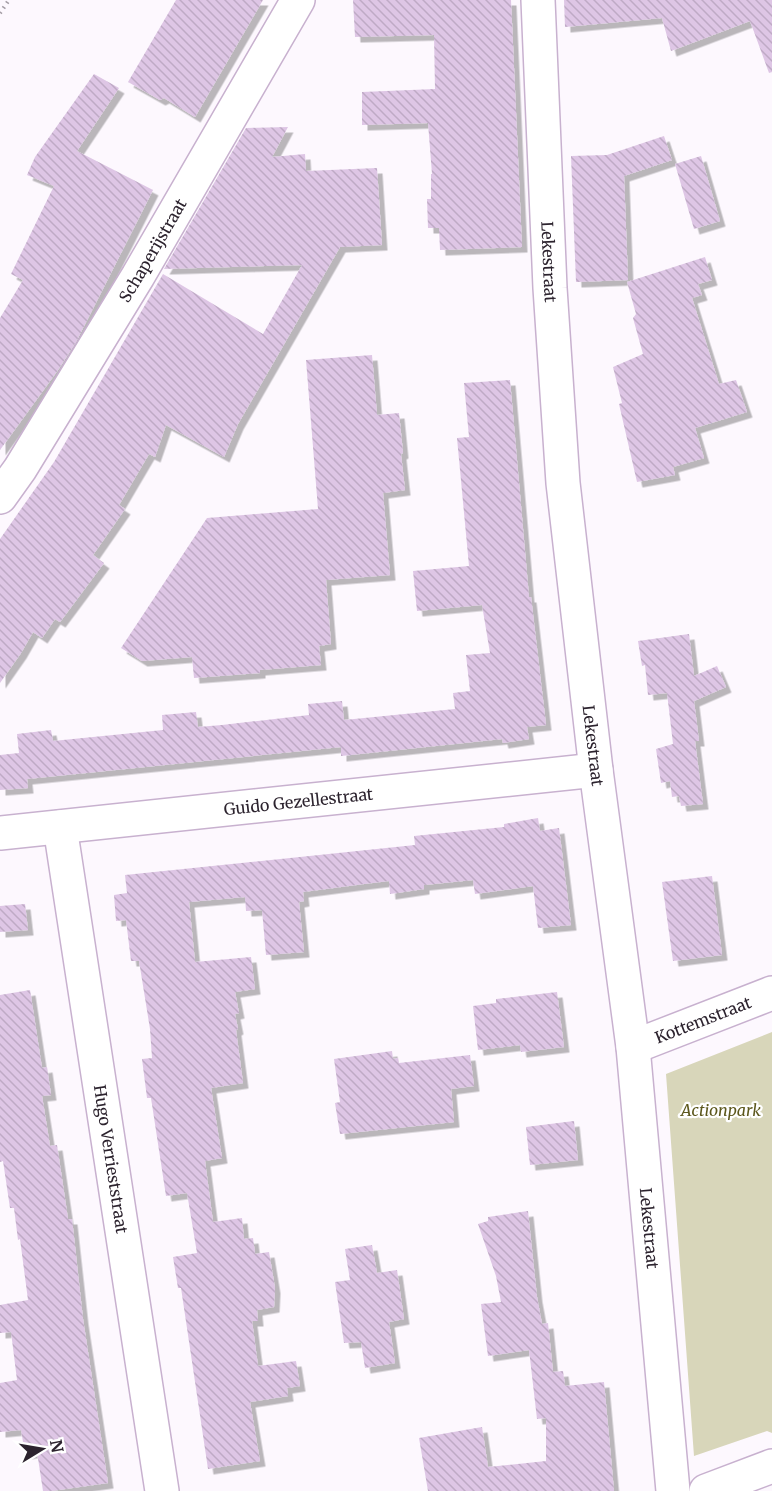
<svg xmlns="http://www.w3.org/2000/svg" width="772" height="1491" viewBox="0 0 772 1491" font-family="Merriweather,serif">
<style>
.green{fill:#d8d6ba}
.building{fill:url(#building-back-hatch);filter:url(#shadow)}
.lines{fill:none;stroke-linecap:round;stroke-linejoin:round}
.street-casing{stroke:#c8b1cf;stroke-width:36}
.path{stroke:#a49da5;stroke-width:4;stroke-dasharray:1.5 4.5;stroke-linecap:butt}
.street{stroke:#fff;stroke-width:33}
.labels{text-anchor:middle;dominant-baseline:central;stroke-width:4.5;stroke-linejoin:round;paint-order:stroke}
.street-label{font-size:16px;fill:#2c232e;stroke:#fff}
.park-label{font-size:16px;font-style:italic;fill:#5c571c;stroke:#fff}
</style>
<defs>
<pattern id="building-back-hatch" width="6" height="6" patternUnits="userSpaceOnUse" patternTransform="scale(1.5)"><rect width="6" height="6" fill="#dec6e5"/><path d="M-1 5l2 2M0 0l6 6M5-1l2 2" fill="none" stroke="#bfaac5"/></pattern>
<filter id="shadow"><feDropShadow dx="5.5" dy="5.5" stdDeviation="0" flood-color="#0004"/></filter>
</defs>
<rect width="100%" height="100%" fill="#fdf8fe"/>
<path class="green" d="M772 1032V1433L767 1431 694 1456 666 1074Z"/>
<g class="building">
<path d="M176 0H263L195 117 164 98 160 100 128 82Z"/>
<path d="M353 0H511L522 247 440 250 439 228H428L427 199H431V174H432L428 123 362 125V92L435 89 434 35 355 37Z"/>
<path d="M564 0H772V72L769 73 750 21 671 51 662 18 565 27Z"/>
<path d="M94 74 119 88 77 151 153 190 76 342 58 370 0 450V318L23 280 11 274 54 186 27 175 35 157Z"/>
<path d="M288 127 272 157 305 154 306 171 377 168 382 245 340 247 238 424 224 457 166 425 155 457 149 454 119 505 125 509 93 555 104 563 60 622 55 619 42 638 33 632 21 653 0 683V539L54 462 163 274 263 334 302 265 164 269 246 128Z"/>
<path d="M664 136 672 160 624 176 628 280 576 282 571 156 607 155Z"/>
<path d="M701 156 720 221 694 229 675 164Z"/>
<path d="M705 257 712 280 698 284 702 295 692 298 719 384 736 380 747 412 695 428 704 458 673 467 675 475 637 482 619 404 622 403 613 367 643 354 633 318 636 314 627 282Z"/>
<path d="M372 355 377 415 399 413 403 453 401 454 405 490 383 493 390 575 326 580 331 644 319 646 321 665 260 670V673L194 678 192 657 142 661 121 648 207 518 318 509 306 360Z"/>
<path d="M510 380 529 597H531L546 725 527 727 529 739 503 743 502 739 341 756V747L27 779 28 788 0 790V755L19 753 17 734 51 730 53 741 163 730 162 715 196 712 198 727 222 725 309 715 308 704 342 701 344 720 455 709 453 693 470 691 466 655 490 653 482 605 417 611 413 571 469 566 457 438 469 437 464 383Z"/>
<path d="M689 634 694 676 717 666 726 687 694 701 699 741H695L703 804 681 806 679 796 672 797 670 781 661 783 656 749 673 744 667 693 648 695 645 665 642 666 638 641Z"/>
<path d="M538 818 540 831 559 828 571 925 538 928 533 886 475 894 473 880 424 885V889L390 894 389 881 364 884 303 892 304 901 299 902 304 952 266 955 262 910 246 911 245 897 189 902 195 962 251 957 255 989 235 992 239 1013 235 1014 238 1029 236 1030 243 1083 211 1088 222 1158 205 1161 213 1222 242 1218 244 1239 253 1238 255 1254 269 1252 275 1288 274 1307 257 1310 258 1321H252L258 1366 296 1361 300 1386 287 1388 288 1396 250 1402 260 1461 208 1469 181 1288H178L173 1257 197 1253 187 1193 166 1196 151 1098H147L142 1059 152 1058 150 1029 139 961H131L126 920 116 921 114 895 127 893 125 875 415 845 414 836 504 827V824Z"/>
<path d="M712 876 722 955 673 961 662 882Z"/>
<path d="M25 904 28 930 0 932V906Z"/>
<path d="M30 990 42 1068 47 1067 51 1095 42 1096 50 1146 57 1145 68 1219H72L83 1319 108 1483 51 1491H43L37 1452 25 1454 21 1430 0 1432V1383L17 1380 11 1332 0 1333V1305L28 1300 20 1239 18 1240 14 1208H10L3 1161 0 1162V995Z"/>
<path d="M557 992 564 1047 521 1052 520 1045 478 1050 473 1006 496 1003V999Z"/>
<path d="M392 1051 393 1059 398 1058 399 1063 470 1055 474 1086 451 1089 454 1122 340 1134 335 1103 340 1102 334 1059Z"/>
<path d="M574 1121 578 1160 530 1165 526 1127Z"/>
<path d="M528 1211 537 1297 542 1324 548 1323 553 1372 563 1371 565 1386 604 1382 614 1491H428L419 1438 482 1427 488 1467 546 1461V1418L537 1419 529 1350 488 1356 481 1304 501 1302 496 1276 478 1224 488 1221V1217Z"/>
<path d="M372 1245 377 1273 397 1270 404 1319 389 1322 395 1363 365 1368 361 1342 344 1343 335 1282 350 1280 345 1249Z"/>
</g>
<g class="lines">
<defs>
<g id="street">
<path id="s1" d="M538 0 550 288 563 483 596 770 633 1047 673 1491"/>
<path id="s2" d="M0 497 20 469 138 276 298 0"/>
<path id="s3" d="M60 827 162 1491"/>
<path id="s4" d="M0 833 596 770"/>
<path id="s5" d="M633 1047 772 993"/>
<path d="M706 1491 772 1466"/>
</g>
</defs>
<use href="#street" class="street-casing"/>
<path class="path" d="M0 13 9 0"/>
<use href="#street" class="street"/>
</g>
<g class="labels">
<g class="street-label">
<text stroke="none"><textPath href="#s2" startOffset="290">Schaperijstraat</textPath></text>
<text stroke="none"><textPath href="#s1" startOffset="262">Lekestraat</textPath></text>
<text stroke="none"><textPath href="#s1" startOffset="748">Lekestraat</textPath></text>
<text stroke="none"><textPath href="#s4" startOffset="300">Guido Gezellestraat</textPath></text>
<text stroke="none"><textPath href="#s5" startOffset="75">Kottemstraat</textPath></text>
<text stroke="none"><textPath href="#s3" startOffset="336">Hugo Verrieststraat</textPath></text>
<text stroke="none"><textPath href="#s1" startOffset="1234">Lekestraat</textPath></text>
</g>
<g class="park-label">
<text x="721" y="1110">Actionpark</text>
</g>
</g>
<g transform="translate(42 1449) rotate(79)" stroke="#ffffff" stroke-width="4.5" paint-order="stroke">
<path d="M0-4.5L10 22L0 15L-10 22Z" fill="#2c232e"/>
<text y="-9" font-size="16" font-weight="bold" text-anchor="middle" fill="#2c232e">N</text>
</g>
</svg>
